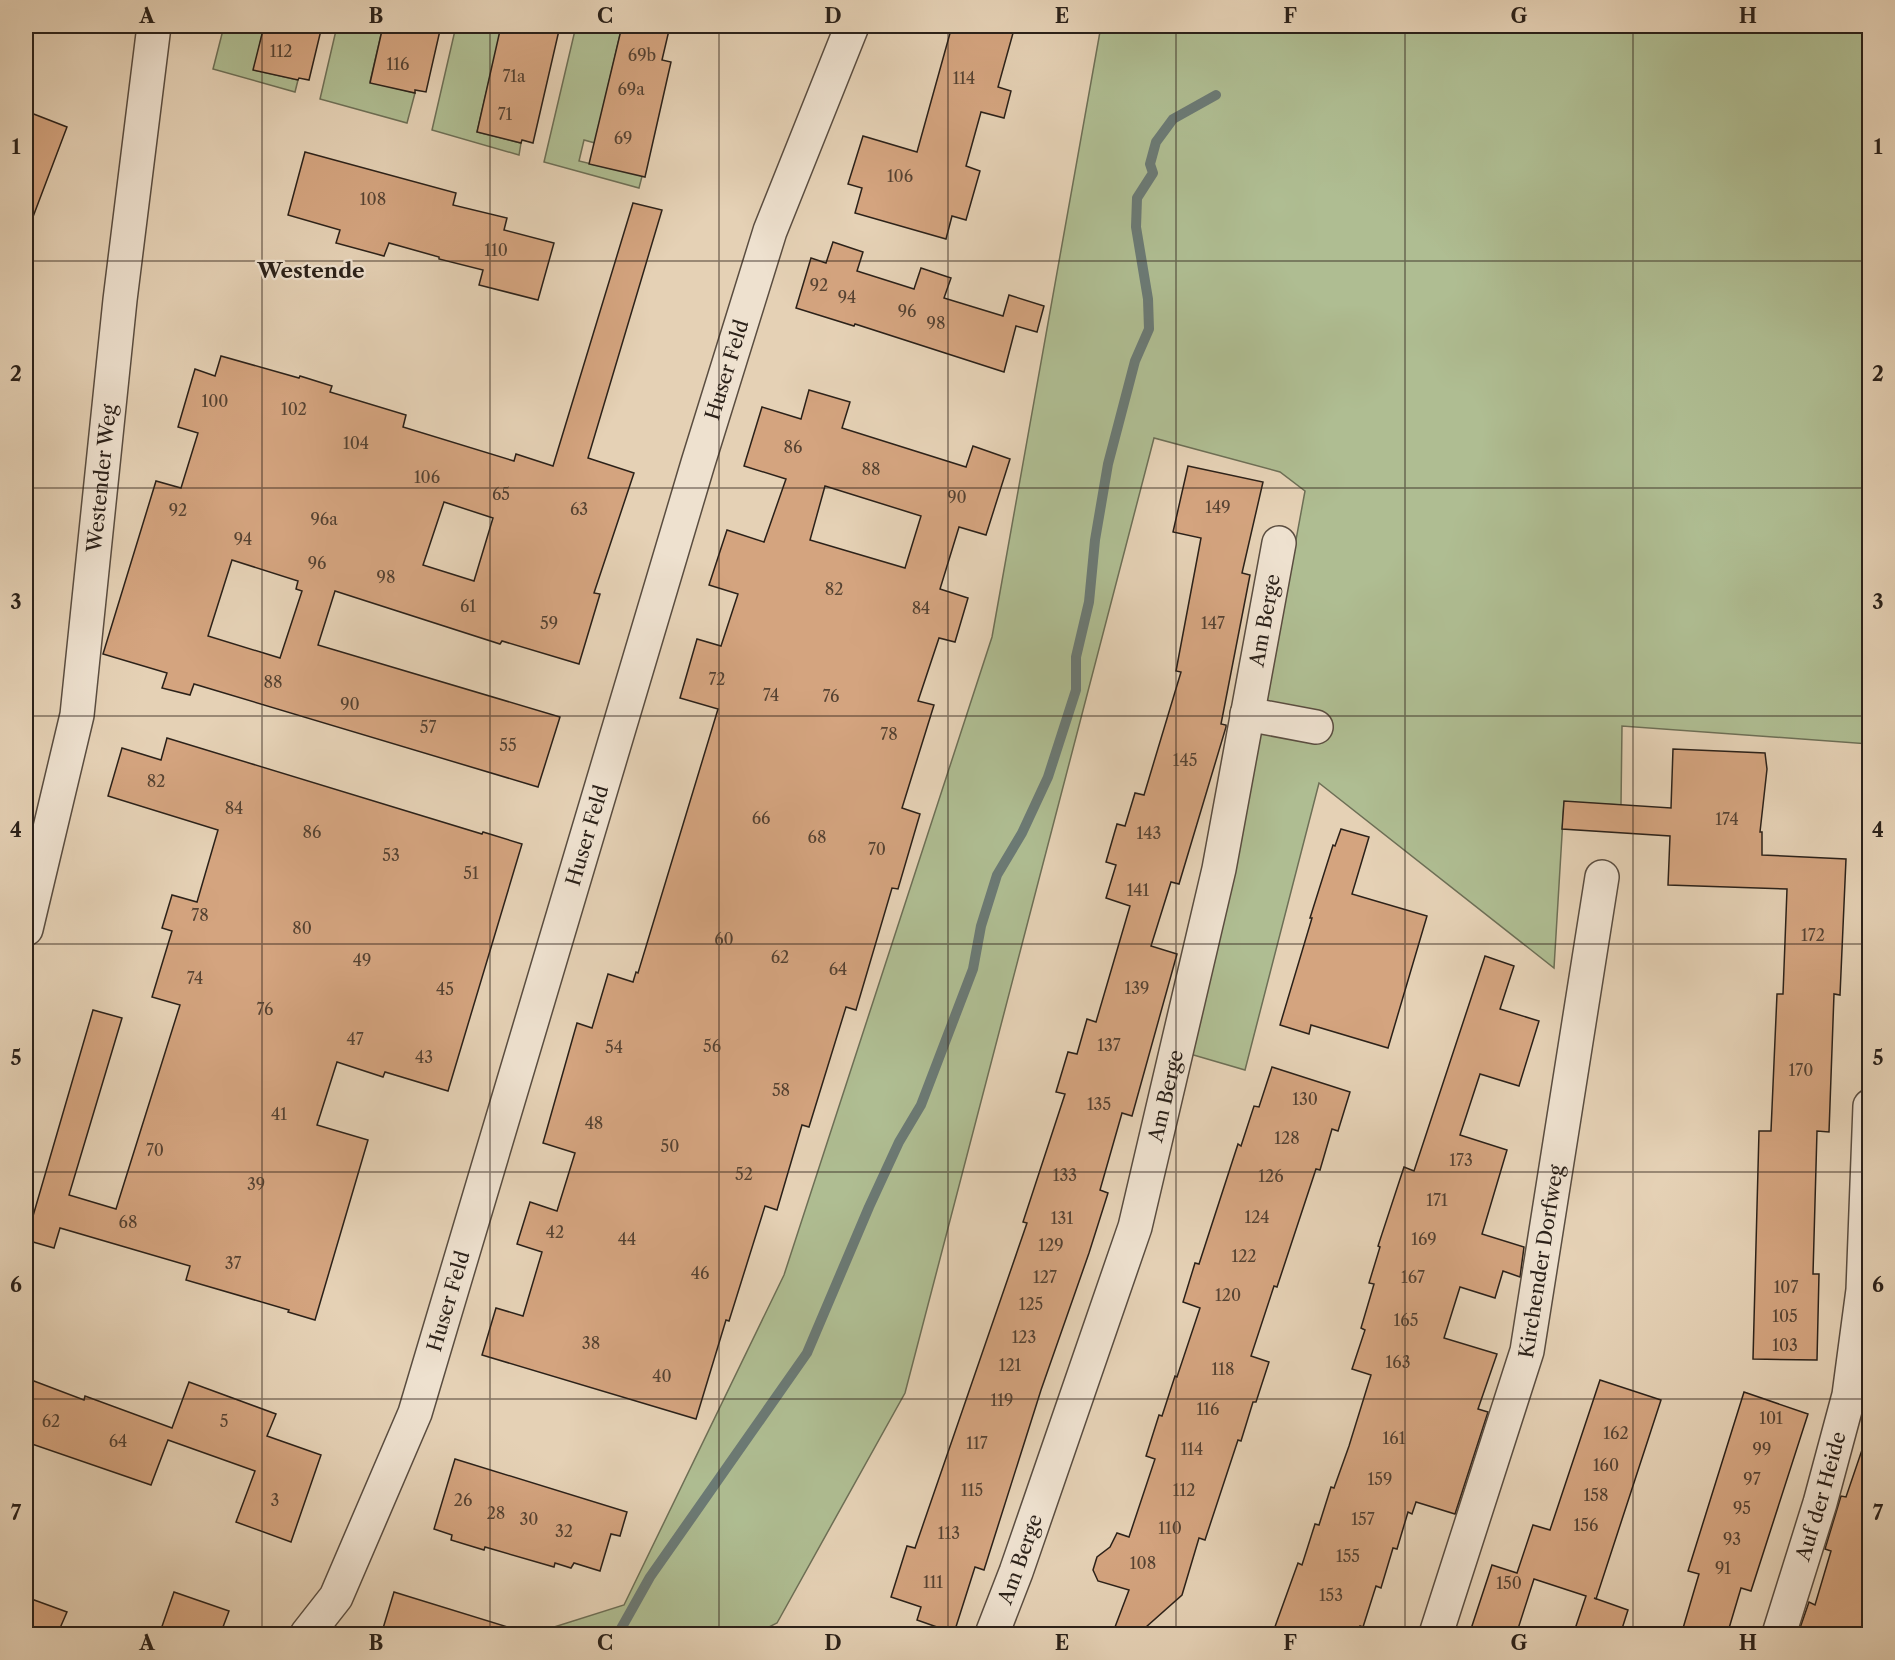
<svg xmlns="http://www.w3.org/2000/svg" width="1895" height="1660" viewBox="0 0 1895 1660" font-family="'Libre Caslon Text',serif">
<style>
.green{fill:#afbd92;stroke:#6d6f56;stroke-width:1.5}
.lines{fill:none;stroke-linecap:round;stroke-linejoin:round}
.stream{stroke:#6b7a75;stroke-width:10}
.building{fill:#d4a47f;stroke:#2b2119;stroke-width:1.5;fill-rule:evenodd}
.minor-casing{stroke:#5a4d40;stroke-width:36}
.minor{stroke:#eee1cf;stroke-width:33}
.grid{fill:none;stroke:#2b2119;stroke-width:1.5;stroke-opacity:0.55}
.labels{text-anchor:middle;dominant-baseline:central;stroke-width:4.5;stroke-linejoin:round;paint-order:stroke}
.number-label{font-size:16px;fill:#554232}
.street-label{font-size:20px;fill:#2b2119;stroke:#eee1cf}
.neighbourhood-label{font-size:21px;font-weight:bold;fill:#2b2119;stroke:#eee1cf}
.neatline{fill:none;stroke:#2b2119;stroke-width:2}
.grid-label{font-size:20px;text-anchor:middle;font-weight:bold;fill:#2b2119}
</style>
<rect width="100%" height="100%" fill="#e5d1b5"/>
<filter id="stains"><feTurbulence type="fractalNoise" baseFrequency=".00333" numOctaves="4"/><feColorMatrix values="0 0 0 0 .2 0 0 0 0 .09 0 0 0 0 .02 0 0 0 .5 -.17"/></filter>
<radialGradient id="worn" r=".72"><stop offset=".6" stop-color="#630" stop-opacity="0"/><stop offset="1" stop-color="#630" stop-opacity=".3"/></radialGradient>
<g class="green">
<path d="M224 26H264L254 70 298 80 295 92 213 69Z"/>
<path d="M337 26H383L370 82 415 93 407 123 320 99Z"/>
<path d="M456 26H502L477 132 521 143 519 155 432 130Z"/>
<path d="M576 26H622L595 143 584 140 579 161 612 169 647 157 639 188 544 162Z"/>
<path d="M1101 26H1869V744L1622 726 1621 805 1564 802 1554 968 1319 783 1245 1070 1190 1054 1234 876 1305 491 1280 472 1154 438 905 1393 777 1623 755 1634H532L624 1605 784 1275 992 637Z"/>
</g>
<g class="lines">
<path class="stream" d="M618 1634 650 1577 807 1353 869 1207 899 1142 921 1105 973 969 981 926 997 875 1022 833 1048 777 1076 690V657L1089 602 1095 540 1108 464 1135 361 1149 329 1148 299 1136 227 1137 198 1153 173 1150 164 1156 142 1173 119 1216 95"/>
</g>
<g class="building">
<path d="M264 26H322L309 80 299 78 298 80 253 70Z"/>
<path d="M383 26H441L426 92 415 90V93L370 83Z"/>
<path d="M501 26H560L533 143 522 140 521 143 477 132Z"/>
<path d="M622 26H670L662 60 671 62 645 177 589 164Z"/>
<path d="M952 26H1015L998 87 1011 91 1004 118 981 112 966 166 980 171 966 220 952 216 946 239 855 213 862 188 848 184 863 136 917 152Z"/>
<path d="M26 111 67 127 28 230H26Z"/>
<path d="M305 152 456 193 453 205 507 218 504 230 554 243 538 300 479 285 483 270 439 259V257L389 243 384 256 336 243 340 230 288 215Z"/>
<path d="M633 203 662 210 588 458 634 473 594 593 600 594 579 664 502 641 500 644 335 591 318 645 560 717 538 787 194 684 190 695 162 688 167 673 103 654 156 481 181 488 198 433 178 427 195 369 215 376 221 356 299 378 300 376 332 386 330 392 406 415 403 427 514 461 516 454 553 466ZM444 502 493 518 474 581 423 565ZM232 560 298 581 296 589 302 591 280 658 208 636Z"/>
<path d="M833 242 863 252 857 271 914 289 921 268 951 278 944 298 1003 316 1009 295 1044 306 1037 332 1016 326 1004 372 855 324 854 326 796 308 811 258 826 263Z"/>
<path d="M809 390 850 402 842 428 966 467 973 446 1010 459 986 535 959 527 940 589 968 598 955 642 939 638 918 701 934 705 902 808 920 814 898 889 892 888 856 1010 846 1007 809 1127 802 1125 777 1210 765 1206 729 1321 726 1320 696 1419 482 1355 496 1308 523 1316 542 1252 517 1244 530 1202 557 1211 575 1153 543 1143 577 1023 592 1028 608 974 633 982 636 972 638 973 718 709 680 698 697 639 721 646 738 594 709 585 727 530 764 542 786 479 744 466 762 407 801 419ZM825 486 921 516 905 568 810 540Z"/>
<path d="M1188 466 1263 482 1242 573 1250 575 1221 724 1226 725V727L1179 884 1171 882 1151 946 1177 954 1132 1116 1122 1113 1100 1190 1108 1193 1089 1253 1041 1390 984 1570 975 1567 954 1633 917 1620 921 1607 891 1597 907 1546 915 1548 1027 1223 1023 1222 1065 1094 1056 1092 1068 1052 1077 1054 1087 1019 1096 1022 1130 906 1106 898 1116 865 1106 862 1117 824 1125 826 1135 793 1144 795 1181 672 1176 671 1201 538 1173 532Z"/>
<path d="M167 738 482 834 483 832 522 844 448 1091 385 1072 383 1077 337 1062 317 1125 368 1140 315 1320 288 1312 289 1310 186 1280 190 1266 60 1228 54 1248 26 1240 93 1010 122 1018 69 1195 116 1209 180 1005 152 997 172 931 162 928 172 895 197 902 218 830 108 796 122 748 161 760Z"/>
<path d="M1673 749 1765 753 1767 769 1760 832H1762V855L1846 859 1840 995 1834 994 1829 1132 1817 1131 1813 1274H1819L1817 1360 1753 1359 1759 1131H1771L1777 994H1783L1787 889 1668 885 1670 836 1562 829 1564 801 1671 808Z"/>
<path d="M1341 829 1369 837 1352 894 1427 916 1388 1048 1311 1025 1309 1034 1280 1025 1312 918H1310L1333 845 1335 846Z"/>
<path d="M1485 956 1514 966 1500 1009 1539 1021 1519 1086 1480 1074 1460 1135 1507 1150 1482 1234 1524 1247 1520 1277 1503 1271 1495 1298 1460 1287 1444 1338 1497 1354 1478 1409 1488 1412 1455 1514 1416 1502 1412 1514 1408 1512 1397 1549 1393 1548 1381 1588 1376 1586 1363 1627 1360 1626 1358 1635H1272L1298 1563 1302 1565 1315 1524 1319 1525 1331 1487 1334 1488 1349 1446 1371 1375 1352 1369 1365 1330 1361 1328 1374 1284 1369 1283 1380 1247 1378 1246 1404 1167 1414 1171Z"/>
<path d="M1272 1067 1350 1092 1338 1131 1332 1129 1320 1170 1316 1169 1277 1287 1274 1286 1251 1356 1269 1362 1256 1402H1253L1241 1441 1238 1440 1205 1540 1199 1538 1182 1595 1137 1635H1112L1129 1590 1098 1581 1093 1570 1097 1557 1110 1547 1117 1533 1129 1537 1155 1459 1146 1456 1159 1415 1162 1416 1175 1376 1177 1377 1200 1308 1183 1302 1195 1263 1199 1264 1238 1144 1241 1146 1254 1106 1259 1107Z"/>
<path d="M26 1378 84 1400 85 1396 172 1428 189 1382 276 1414 267 1436 321 1455 291 1542 236 1522 255 1471 168 1440 151 1485 26 1442Z"/>
<path d="M1600 1380 1661 1400 1596 1599 1594 1598 1628 1610 1620 1635H1573L1586 1596 1534 1579 1516 1635H1469L1492 1565 1517 1573 1533 1525 1550 1530Z"/>
<path d="M1744 1392 1808 1414 1751 1591 1741 1588 1727 1635H1681L1699 1574 1688 1571Z"/>
<path d="M1864 1444 1869 1445V1635H1801L1803 1629 1800 1628 1809 1602 1815 1605 1831 1551 1825 1549 1841 1496 1846 1497Z"/>
<path d="M455 1459 627 1512 620 1536 611 1534 600 1571 574 1563 571 1568 555 1563 554 1567 485 1547 484 1550 451 1540 452 1535 434 1529Z"/>
<path d="M174 1592 229 1611 220 1635H159Z"/>
<path d="M394 1592 511 1628 510 1635H381Z"/>
<path d="M26 1597 67 1612 57 1635H26Z"/>
</g>
<g class="lines">
<defs>
<g id="minor">
<path d="M1247 714 1316 727"/>
<path id="s1" d="M26 929 77 715 120 300 154 26"/>
<path id="s2" d="M307 1634 336 1597 415 1413 698 463 770 231 852 26"/>
<path id="s3" d="M992 1634 1016 1572 1135 1227 1219 869 1279 543"/>
<path id="s4" d="M1436 1634 1527 1351 1602 877"/>
<path id="s5" d="M1779 1634 1820 1503 1849 1395 1863 1290 1870 1106"/>
</g>
</defs>
<use href="#minor" class="minor-casing"/>
<use href="#minor" class="minor"/>
</g>
<path class="grid" d="M262 26V1634M490 26V1634M719 26V1634M948 26V1634M1176 26V1634M1405 26V1634M1633 26V1634M26 261H1870M26 488H1870M26 716H1870M26 944H1870M26 1172H1870M26 1399H1870"/>
<g class="labels">
<g class="number-label">
<text x="281" y="51">112</text>
<text x="642" y="55">69b</text>
<text x="398" y="64">116</text>
<text x="514" y="76">71a</text>
<text x="964" y="78">114</text>
<text x="631" y="89">69a</text>
<text x="505" y="114">71</text>
<text x="623" y="138">69</text>
<text x="900" y="176">106</text>
<text x="373" y="199">108</text>
<text x="496" y="250">110</text>
<text x="819" y="285">92</text>
<text x="847" y="297">94</text>
<text x="907" y="311">96</text>
<text x="936" y="323">98</text>
<text x="215" y="401">100</text>
<text x="294" y="409">102</text>
<text x="356" y="443">104</text>
<text x="793" y="447">86</text>
<text x="871" y="469">88</text>
<text x="427" y="477">106</text>
<text x="501" y="494">65</text>
<text x="957" y="497">90</text>
<text x="1218" y="507">149</text>
<text x="579" y="509">63</text>
<text x="178" y="510">92</text>
<text x="324" y="519">96a</text>
<text x="243" y="539">94</text>
<text x="317" y="563">96</text>
<text x="386" y="577">98</text>
<text x="834" y="589">82</text>
<text x="468" y="606">61</text>
<text x="921" y="608">84</text>
<text x="549" y="623">59</text>
<text x="1213" y="623">147</text>
<text x="717" y="679">72</text>
<text x="273" y="682">88</text>
<text x="771" y="695">74</text>
<text x="831" y="696">76</text>
<text x="350" y="704">90</text>
<text x="428" y="727">57</text>
<text x="889" y="734">78</text>
<text x="508" y="745">55</text>
<text x="1185" y="760">145</text>
<text x="156" y="781">82</text>
<text x="234" y="808">84</text>
<text x="761" y="818">66</text>
<text x="1727" y="819">174</text>
<text x="312" y="832">86</text>
<text x="1149" y="833">143</text>
<text x="817" y="837">68</text>
<text x="877" y="849">70</text>
<text x="391" y="855">53</text>
<text x="471" y="873">51</text>
<text x="1138" y="890">141</text>
<text x="200" y="915">78</text>
<text x="302" y="928">80</text>
<text x="1813" y="935">172</text>
<text x="724" y="939">60</text>
<text x="780" y="957">62</text>
<text x="362" y="960">49</text>
<text x="838" y="969">64</text>
<text x="195" y="978">74</text>
<text x="1137" y="988">139</text>
<text x="445" y="989">45</text>
<text x="265" y="1009">76</text>
<text x="355" y="1039">47</text>
<text x="1109" y="1045">137</text>
<text x="712" y="1046">56</text>
<text x="614" y="1047">54</text>
<text x="424" y="1057">43</text>
<text x="1801" y="1070">170</text>
<text x="781" y="1090">58</text>
<text x="1305" y="1099">130</text>
<text x="1099" y="1104">135</text>
<text x="279" y="1114">41</text>
<text x="594" y="1123">48</text>
<text x="1287" y="1138">128</text>
<text x="670" y="1146">50</text>
<text x="155" y="1150">70</text>
<text x="1461" y="1160">173</text>
<text x="744" y="1174">52</text>
<text x="1065" y="1175">133</text>
<text x="1271" y="1176">126</text>
<text x="256" y="1184">39</text>
<text x="1437" y="1200">171</text>
<text x="1257" y="1217">124</text>
<text x="1062" y="1218">131</text>
<text x="128" y="1222">68</text>
<text x="555" y="1232">42</text>
<text x="627" y="1239">44</text>
<text x="1424" y="1239">169</text>
<text x="1051" y="1245">129</text>
<text x="1244" y="1256">122</text>
<text x="233" y="1263">37</text>
<text x="700" y="1273">46</text>
<text x="1045" y="1277">127</text>
<text x="1413" y="1277">167</text>
<text x="1786" y="1287">107</text>
<text x="1228" y="1295">120</text>
<text x="1031" y="1304">125</text>
<text x="1785" y="1316">105</text>
<text x="1406" y="1320">165</text>
<text x="1024" y="1337">123</text>
<text x="591" y="1343">38</text>
<text x="1785" y="1345">103</text>
<text x="1398" y="1362">163</text>
<text x="1010" y="1365">121</text>
<text x="1223" y="1369">118</text>
<text x="662" y="1376">40</text>
<text x="1002" y="1400">119</text>
<text x="1208" y="1409">116</text>
<text x="1771" y="1418">101</text>
<text x="51" y="1421">62</text>
<text x="224" y="1421">5</text>
<text x="1616" y="1433">162</text>
<text x="1394" y="1438">161</text>
<text x="118" y="1441">64</text>
<text x="977" y="1443">117</text>
<text x="1192" y="1449">114</text>
<text x="1762" y="1449">99</text>
<text x="1606" y="1465">160</text>
<text x="1380" y="1479">159</text>
<text x="1752" y="1479">97</text>
<text x="972" y="1490">115</text>
<text x="1184" y="1490">112</text>
<text x="1596" y="1495">158</text>
<text x="275" y="1500">3</text>
<text x="463" y="1500">26</text>
<text x="1742" y="1508">95</text>
<text x="496" y="1513">28</text>
<text x="529" y="1519">30</text>
<text x="1363" y="1519">157</text>
<text x="1586" y="1525">156</text>
<text x="1170" y="1528">110</text>
<text x="564" y="1531">32</text>
<text x="949" y="1533">113</text>
<text x="1732" y="1539">93</text>
<text x="1348" y="1556">155</text>
<text x="1143" y="1563">108</text>
<text x="1723" y="1568">91</text>
<text x="933" y="1582">111</text>
<text x="1509" y="1583">150</text>
<text x="1331" y="1595">153</text>
</g>
<g class="street-label">
<text stroke="none"><textPath href="#s2" startOffset="1336">Huser Feld</textPath></text>
<text stroke="none"><textPath href="#s1" startOffset="458">Westender Weg</textPath></text>
<text stroke="none"><textPath href="#s3" startOffset="1052">Am Berge</textPath></text>
<text stroke="none"><textPath href="#s2" startOffset="850">Huser Feld</textPath></text>
<text stroke="none"><textPath href="#s3" startOffset="566">Am Berge</textPath></text>
<text stroke="none"><textPath href="#s4" startOffset="388">Kirchender Dorfweg</textPath></text>
<text stroke="none"><textPath href="#s2" startOffset="364">Huser Feld</textPath></text>
<text stroke="none"><textPath href="#s5" startOffset="144">Auf der Heide</textPath></text>
<text stroke="none"><textPath href="#s3" startOffset="80">Am Berge</textPath></text>
</g>
<g class="neighbourhood-label">
<text x="311" y="270">Westende</text>
</g>
</g>
<rect width="1895" height="1660" fill="none" stroke="#e5d1b5" stroke-width="66"/>
<rect x="33" y="33" width="1829" height="1594" class="neatline"/>
<g class="grid-label">
<text x="147" y="23">A</text>
<text x="376" y="23">B</text>
<text x="605" y="23">C</text>
<text x="833" y="23">D</text>
<text x="1062" y="23">E</text>
<text x="1290" y="23">F</text>
<text x="1519" y="23">G</text>
<text x="1748" y="23">H</text>
<text x="16" y="154">1</text>
<text x="1878" y="154">1</text>
<text x="16" y="381">2</text>
<text x="1878" y="381">2</text>
<text x="16" y="609">3</text>
<text x="1878" y="609">3</text>
<text x="16" y="837">4</text>
<text x="1878" y="837">4</text>
<text x="16" y="1065">5</text>
<text x="1878" y="1065">5</text>
<text x="16" y="1292">6</text>
<text x="1878" y="1292">6</text>
<text x="16" y="1520">7</text>
<text x="1878" y="1520">7</text>
<text x="147" y="1650">A</text>
<text x="376" y="1650">B</text>
<text x="605" y="1650">C</text>
<text x="833" y="1650">D</text>
<text x="1062" y="1650">E</text>
<text x="1290" y="1650">F</text>
<text x="1519" y="1650">G</text>
<text x="1748" y="1650">H</text>
</g>
<rect width="100%" height="100%" filter="url(#stains)"/>
<rect width="100%" height="100%" fill="url(#worn)"/>
</svg>
